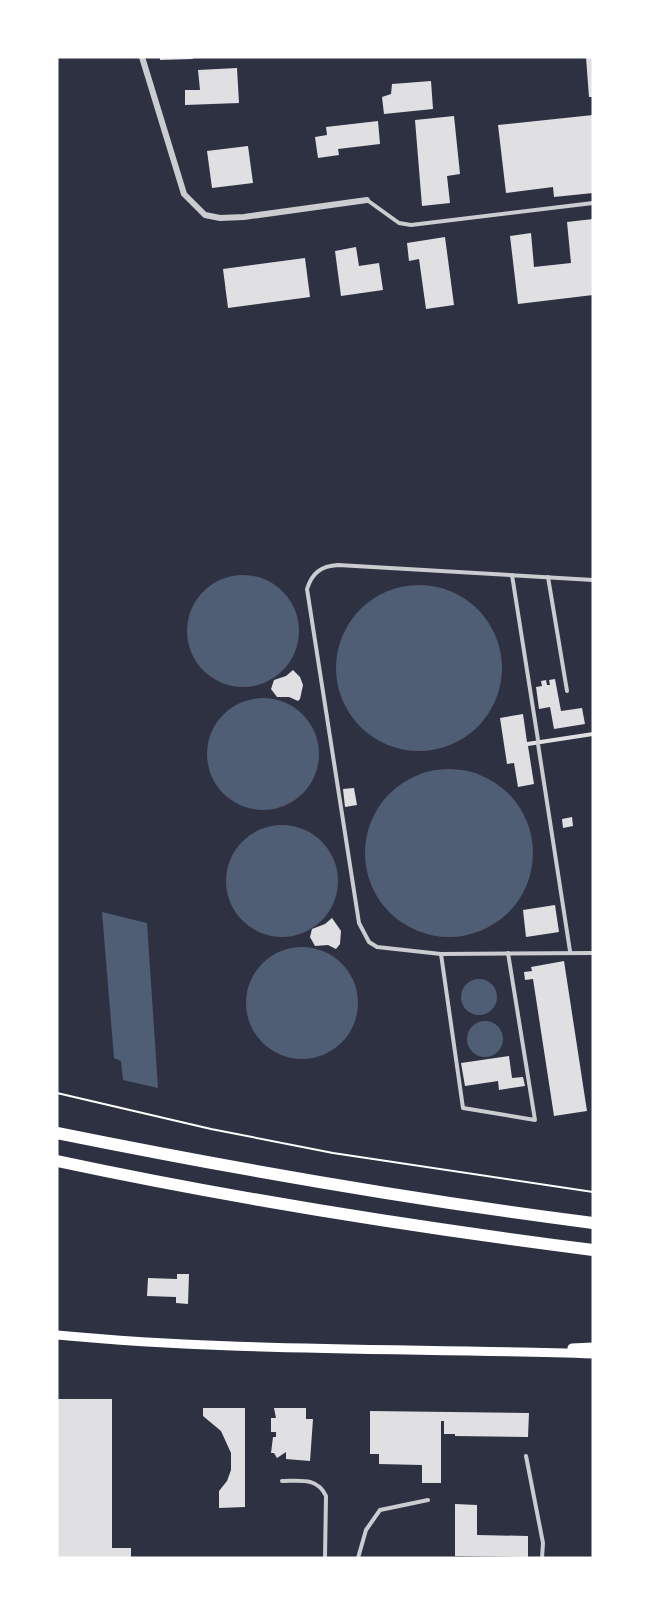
<svg xmlns="http://www.w3.org/2000/svg" width="650" height="1615" viewBox="0 0 650 1615" font-family="'Noto Sans',sans-serif">
<style>
.water{fill:#4f5d75}
.building{fill:#e0e0e3}
.lines{fill:none;stroke-linecap:round;stroke-linejoin:round}
.path{stroke:#fff;stroke-width:2}
.service{stroke:#caccd0;stroke-width:4}
.minor{stroke:#caccd0;stroke-width:6}
.secondary{stroke:#fff;stroke-width:9}
.motorway{stroke:#fff;stroke-width:12}
</style>
<rect width="100%" height="100%" fill="#2d3142"/>
<g class="water">
<circle cx="243" cy="631" r="56"/>
<circle cx="419" cy="668" r="83"/>
<circle cx="263" cy="754" r="56"/>
<circle cx="449" cy="853" r="84"/>
<circle cx="282" cy="881" r="56"/>
<path d="M102 912 147 923 158 1088 123 1080 121 1061 114 1058Z"/>
<circle cx="302" cy="1003" r="56"/>
<circle cx="479" cy="997" r="18"/>
<circle cx="485" cy="1039" r="18"/>
</g>
<g class="building">
<path d="M160 57H193V59L160 60Z"/>
<path d="M586 57H593V97H589Z"/>
<path d="M237 68 239 103 185 105V90H200L198 70Z"/>
<path d="M431 81 433 109 384 114 382 97 391 94 392 84Z"/>
<path d="M593 115V193L554 197 553 187 506 193 498 125Z"/>
<path d="M454 116 460 174 447 176 450 203 422 206 415 120Z"/>
<path d="M378 121 380 144 338 149 339 155 318 158 315 137 327 135 326 127Z"/>
<path d="M248 146 253 183 212 188 207 151Z"/>
<path d="M593 219V295L518 304 510 236 531 233 534 267 571 263 567 222Z"/>
<path d="M445 237 454 305 426 309 419 259 409 261 407 243Z"/>
<path d="M356 247 359 266 379 263 383 290 341 296 335 251Z"/>
<path d="M305 258 310 297 228 308 223 269Z"/>
<path d="M293 670 300 677 303 685 300 699 298 701 289 697H277L271 689 274 680 286 676Z"/>
<path d="M555 679 561 711 582 708 585 724 554 729 550 707 539 709 536 687 542 686 541 681 546 680 547 685H550L549 680Z"/>
<path d="M523 714 527 742 593 732V736L528 746 534 784 518 787 514 763 507 764 500 718Z"/>
<path d="M354 788 357 805 345 807 343 789Z"/>
<path d="M572 817 573 826 563 828 562 819Z"/>
<path d="M555 905 559 932 526 937 523 910Z"/>
<path d="M332 918 341 931 340 944 336 949 328 945 315 946 310 937 312 929 325 924Z"/>
<path d="M564 961 587 1111 554 1116 533 979 525 980 524 972 532 971 531 967Z"/>
<path d="M509 1056 512 1078 523 1077 525 1086 499 1090 498 1081 465 1086 461 1063Z"/>
<path d="M177 1274H189L188 1304 176 1303V1297L147 1296 148 1278 177 1279Z"/>
<path d="M57 1399H112V1548H131V1558H57Z"/>
<path d="M203 1408H245V1507L219 1508V1491L227 1481 231 1470V1453L221 1431 203 1416Z"/>
<path d="M274 1408H306V1419H313L310 1461 286 1459V1452L277 1458 274 1453H271L273 1437H276V1432H271V1418H276Z"/>
<path d="M370 1411 529 1413 528 1437 455 1436V1434H444V1421H441V1483H422V1465L379 1464V1454H370Z"/>
<path d="M455 1504 477 1505V1535L528 1536V1557L455 1556Z"/>
</g>
<g class="lines">
<path class="path" d="M57 1093 211 1129 333 1153 593 1192"/>
<g class="service">
<path d="M367 200 399 223 411 225 593 203"/>
<path d="M512 575 538 740"/>
<path d="M548 577 567 691"/>
<path d="M593 580 338 565C321 566 312 573 307 589L359 923 369 942 377 947 441 954 593 953"/>
<path d="M538 744 570 951"/>
<path d="M441 954 463 1108 535 1120 508 953"/>
<path d="M526 1456 543 1543 542 1558"/>
<path d="M282 1481C300 1481 317 1477 326 1496L325 1558"/>
<path d="M358 1558 366 1530 380 1510 428 1500"/>
</g>
<path class="minor" d="M142 57 184 194 205 215 220 218 244 217 367 200"/>
<g class="secondary">
<path d="M57 1335C235 1352 414 1348 593 1354"/>
<path d="M572 1348 593 1347"/>
</g>
<g class="motorway">
<path d="M57 1133C235 1169 413 1200 593 1223"/>
<path d="M57 1161C235 1199 413 1227 593 1250"/>
</g>
</g>
<rect width="650" height="1615" fill="none" stroke="#ffffff" stroke-width="117"/>
</svg>
